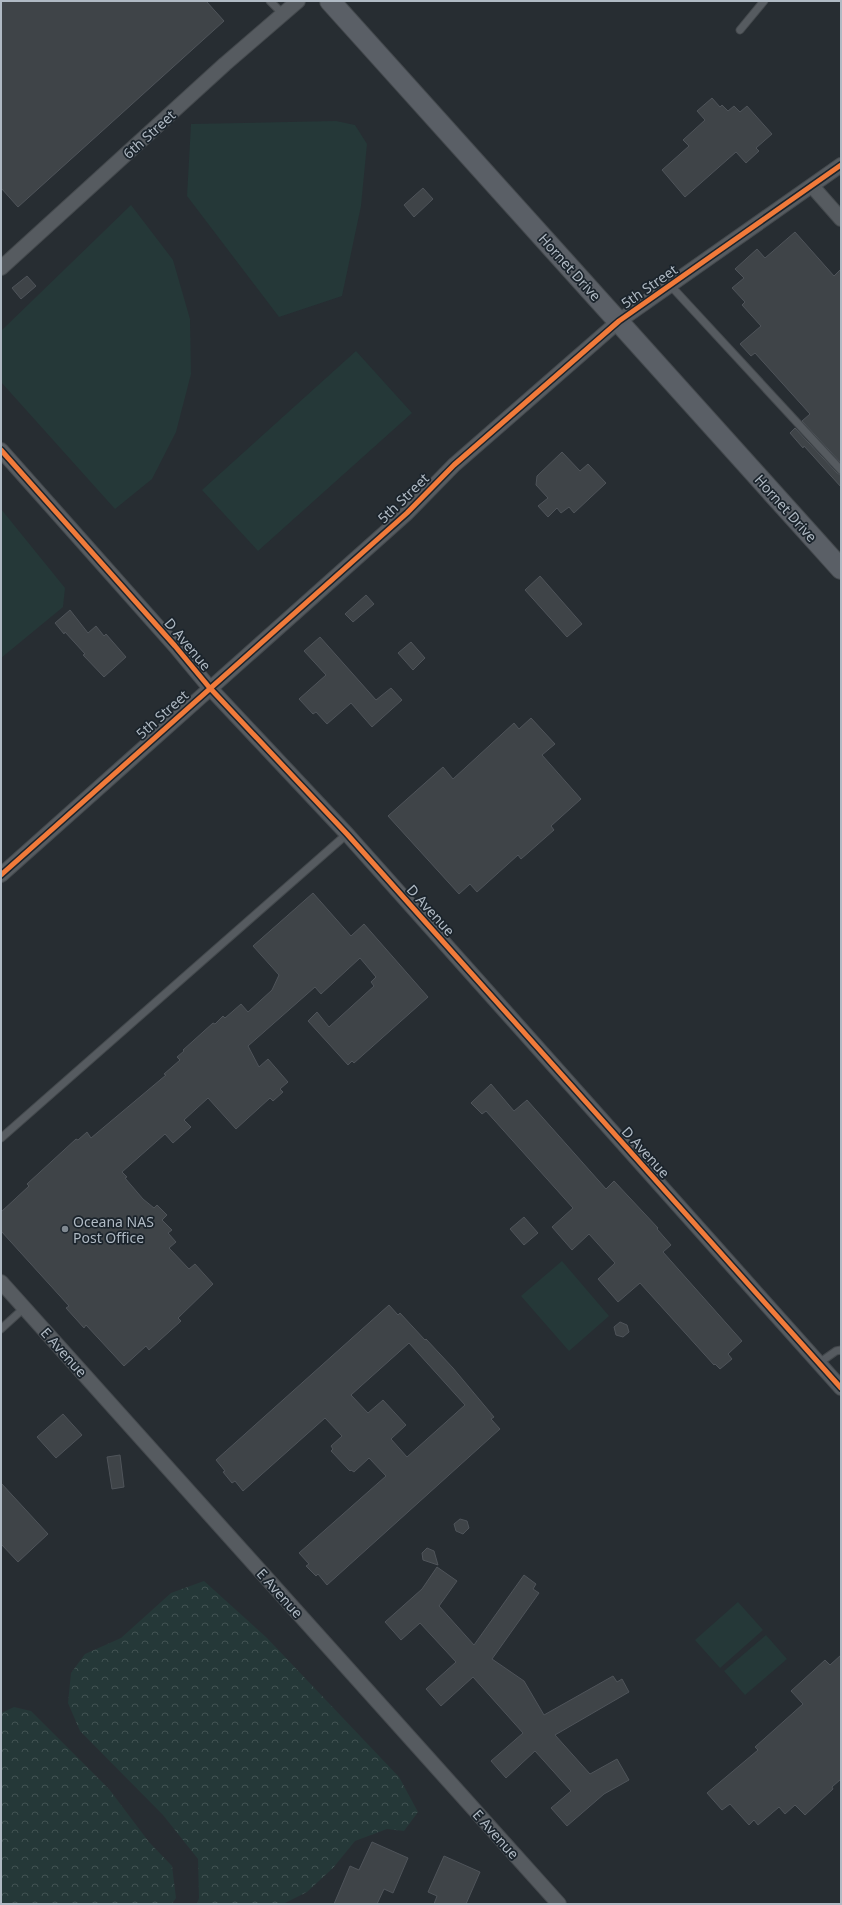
<svg xmlns="http://www.w3.org/2000/svg" width="842" height="1905" viewBox="0 0 842 1905" font-family="'Noto Sans',sans-serif">
<style>
.forest{fill:url(#forest-crowns)}
.pitch{fill:#253838}
.building{fill:#3f4448;stroke:#4f545a;fill-rule:evenodd}
.lines{fill:none;stroke-linecap:round;stroke-linejoin:round}
.lane-casing{stroke:#44494d;stroke-width:9}
.street-casing{stroke:#44494d;stroke-width:16}
.secondary-casing{stroke:#44494d;stroke-width:22}
.lane{stroke:#565b60;stroke-width:7}
.street{stroke:#565b60;stroke-width:14}
.secondary{stroke:#5a5f66;stroke-width:20}
.cycleway-casing{stroke:#1b242c;stroke-width:8}
.cycleway{stroke:#f17a3a;stroke-width:5}
.poi-dot{fill:#808991;stroke:#1b242c;stroke-width:1.5}
.labels{text-anchor:middle;dominant-baseline:central;stroke-width:3.5;stroke-linejoin:round;paint-order:stroke}
.street-label{font-size:14px;fill:#b0bac4;stroke:#1b242c}
.poi-label{font-size:14px;fill:#b0bac4;stroke:#1b242c;text-anchor:start}
</style>
<defs>
<pattern id="forest-crowns" width="20" height="18" patternUnits="userSpaceOnUse"><rect width="20" height="18" fill="#253838"/><path d="M2 6a3 3 0 1 1 6 0M12 15a3 3 0 1 1 6 0" fill="none" stroke="#425353"/></pattern>
</defs>
<rect width="100%" height="100%" fill="#272d32"/>
<g class="forest">
<path d="M204 1581 267 1638 399 1777 418 1812 404 1831 387 1829 355 1841 333 1868 307 1892 283 1904H197L199 1898 198 1859 163 1815 80 1731 68 1703 71 1673 85 1654 121 1638 171 1593Z"/>
<path d="M14 1707 31 1711 109 1789 149 1842 172 1866 176 1898 172 1904H1V1713Z"/>
</g>
<g class="pitch">
<path d="M336 121 355 125 367 144 361 206 342 296 279 317 187 196 191 124Z"/>
<path d="M131 205 173 260 190 319 191 374 176 432 152 479 115 509 1 382V331Z"/>
<path d="M356 351 412 413 258 551 202 490Z"/>
<path d="M1 509 65 588 63 607 1 658Z"/>
<path d="M562 1261 609 1316 569 1351 521 1296Z"/>
<path d="M738 1602 763 1630 720 1668 695 1640Z"/>
<path d="M766 1635 787 1659 745 1695 724 1671Z"/>
</g>
<g class="building">
<path d="M1 1H206L224 21 18 207 1 188Z"/>
<path d="M712 98 720 107 722 105 728 111 734 106 740 112 747 106 772 134 756 148 759 151 746 163 736 152 685 197 662 170 689 146 683 140 705 120 697 111Z"/>
<path d="M423 188 433 199 414 217 404 205Z"/>
<path d="M795 232 834 276 841 269V463L802 421 810 414 755 353 751 356 740 344 761 326 742 305 745 302 732 288 744 278 735 269 757 249 765 258Z"/>
<path d="M27 276 36 286 21 299 12 288Z"/>
<path d="M795 428 837 473 841 475V487L804 446 803 448 790 433Z"/>
<path d="M562 452 580 471 588 464 606 483 574 513 569 507 561 513 557 508 548 517 538 506 548 498 536 485 537 476Z"/>
<path d="M540 576 582 624 567 637 525 590Z"/>
<path d="M366 595 374 604 353 622 345 614Z"/>
<path d="M70 610 88 633 96 626 104 636 106 634 126 657 104 677 83 655 85 654 65 632 64 634 55 623Z"/>
<path d="M320 637 376 700 391 688 402 700 372 727 351 703 327 724 316 712 313 714 299 699 326 675 304 651Z"/>
<path d="M411 642 425 658 413 670 398 653Z"/>
<path d="M531 718 555 744 542 755 581 799 551 826 554 830 521 859 518 855 477 892 470 884 459 894 388 816 443 767 453 779 514 723 519 729Z"/>
<path d="M313 893 351 936 364 924 428 997 354 1063 352 1061 348 1065 308 1021 317 1012 329 1027 374 986 371 982 376 977 360 958 321 994 315 987 248 1046 259 1067 268 1059 288 1082 280 1089 283 1092 273 1101 270 1098 236 1129 208 1098 184 1120 191 1127 173 1143 165 1134 122 1172 127 1177 125 1178 143 1199 154 1208 157 1205 167 1215 162 1220 172 1230 168 1233 176 1242 169 1248 189 1269 195 1264 213 1284 178 1318 181 1321 149 1350 146 1346 124 1366 86 1325 84 1328 66 1308 69 1306 1 1231V1212L29 1186 27 1184 76 1139 78 1140 87 1132 91 1138 166 1075 164 1074 180 1060 177 1057 184 1051 183 1050 213 1023 215 1024 223 1016 225 1018 241 1004 248 1012 272 990 279 975 253 946Z"/>
<path d="M491 1084 514 1111 527 1100 606 1189 614 1181 658 1228 657 1229 671 1245 663 1252 742 1341 728 1354 732 1359 720 1369 715 1364 714 1365 640 1283 618 1302 598 1279 615 1263 589 1234 572 1250 552 1227 573 1208 486 1111 482 1114 471 1103Z"/>
<path d="M524 1217 538 1233 524 1245 510 1229Z"/>
<path d="M389 1305 398 1315 400 1313 425 1340 426 1339 453 1368 494 1417 491 1419 500 1429 327 1585 318 1574 316 1576 306 1566 309 1564 299 1553 386 1476 369 1458 354 1472 351 1470 350 1471 331 1451 333 1449 331 1446 342 1436 325 1418 243 1491 235 1481 232 1483 223 1472 225 1471 216 1460ZM409 1343 465 1405 407 1457 391 1439 406 1425 383 1400 368 1413 351 1395Z"/>
<path d="M620 1322 627 1325 629 1332 623 1337 616 1335 614 1327Z"/>
<path d="M63 1414 82 1435 56 1458 37 1437Z"/>
<path d="M120 1455 124 1487 112 1489 107 1457Z"/>
<path d="M1 1483 48 1534 18 1562 1 1544Z"/>
<path d="M460 1519 467 1521 469 1528 463 1534 456 1531 454 1524Z"/>
<path d="M427 1548 434 1551 438 1565 423 1560 422 1553Z"/>
<path d="M437 1567 457 1581 439 1606 474 1645 524 1575 536 1584 533 1589 539 1593 492 1659 524 1681 544 1715 613 1676 617 1682 622 1679 629 1692 555 1735 590 1774 617 1759 629 1780 604 1794 567 1826 551 1808 571 1791 535 1751 506 1778 491 1761 523 1733 473 1677 441 1706 426 1689 456 1662 420 1623 401 1640 385 1622 422 1589Z"/>
<path d="M841 1655V1779L832 1787 833 1789 805 1815 795 1805 785 1814 779 1807 758 1825 754 1820 749 1825 730 1804 722 1810 707 1793 758 1750 755 1747 803 1704 791 1691 825 1660 830 1665Z"/>
<path d="M372 1842 408 1858 393 1893 384 1889 377 1904H334L350 1866 359 1870Z"/>
<path d="M444 1856 480 1872 466 1904H434L437 1896 428 1892Z"/>
</g>
<g class="lines">
<defs>
<g id="lane">
<path d="M270 1 283 14"/>
<path d="M740 30 764 1"/>
<path d="M670 285 841 470"/>
<path d="M1 1138 347 834"/>
<path d="M1 1329 24 1308"/>
<path d="M819 1363 836 1351 841 1350"/>
</g>
<g id="street">
<path d="M812 186 841 219"/>
<path d="M1 268 225 64 298 1"/>
<path d="M1 450 175 646 209 687 347 834 841 1388"/>
<path d="M1 875 407 513 454 465 619 321 841 165"/>
<path d="M1 1282 559 1904"/>
</g>
<path id="secondary" d="M330 1 841 569"/>
</defs>
<use href="#lane" class="lane-casing"/>
<use href="#street" class="street-casing"/>
<use href="#secondary" class="secondary-casing"/>
<use href="#lane" class="lane"/>
<use href="#street" class="street"/>
<use href="#secondary" class="secondary"/>
<defs>
<g id="cycleway">
<path d="M1 450 175 646 209 687 347 834 841 1388"/>
<path d="M1 875 407 513 454 465 619 321 841 165"/>
</g>
</defs>
<use href="#cycleway" class="cycleway-casing"/>
<use href="#cycleway" class="cycleway"/>
</g>
<circle class="poi-dot" cx="65" cy="1229" r="4"/>
<g class="labels">
<g class="street-label">
<text transform="translate(149 134) rotate(-42)">6th Street</text>
<text transform="translate(570 267) rotate(48)">Hornet Drive</text>
<text transform="translate(649 286) rotate(-35)">5th Street</text>
<text transform="translate(403 498) rotate(-44)">5th Street</text>
<text transform="translate(786 508) rotate(48)">Hornet Drive</text>
<text transform="translate(188 644) rotate(50)">D Avenue</text>
<text transform="translate(162 714) rotate(-42)">5th Street</text>
<text transform="translate(431 910) rotate(48)">D Avenue</text>
<text transform="translate(646 1152) rotate(48)">D Avenue</text>
<text transform="translate(64 1352) rotate(48)">E Avenue</text>
<text transform="translate(280 1593) rotate(48)">E Avenue</text>
<text transform="translate(496 1834) rotate(48)">E Avenue</text>
</g>
<g class="poi-label">
<text x="73" y="1221">Oceana NAS<tspan x="73" dy="16">Post Office</tspan></text>
</g>
</g>
<rect width="842" height="1905" fill="none" stroke="#b0bac4" stroke-width="4"/>
</svg>
